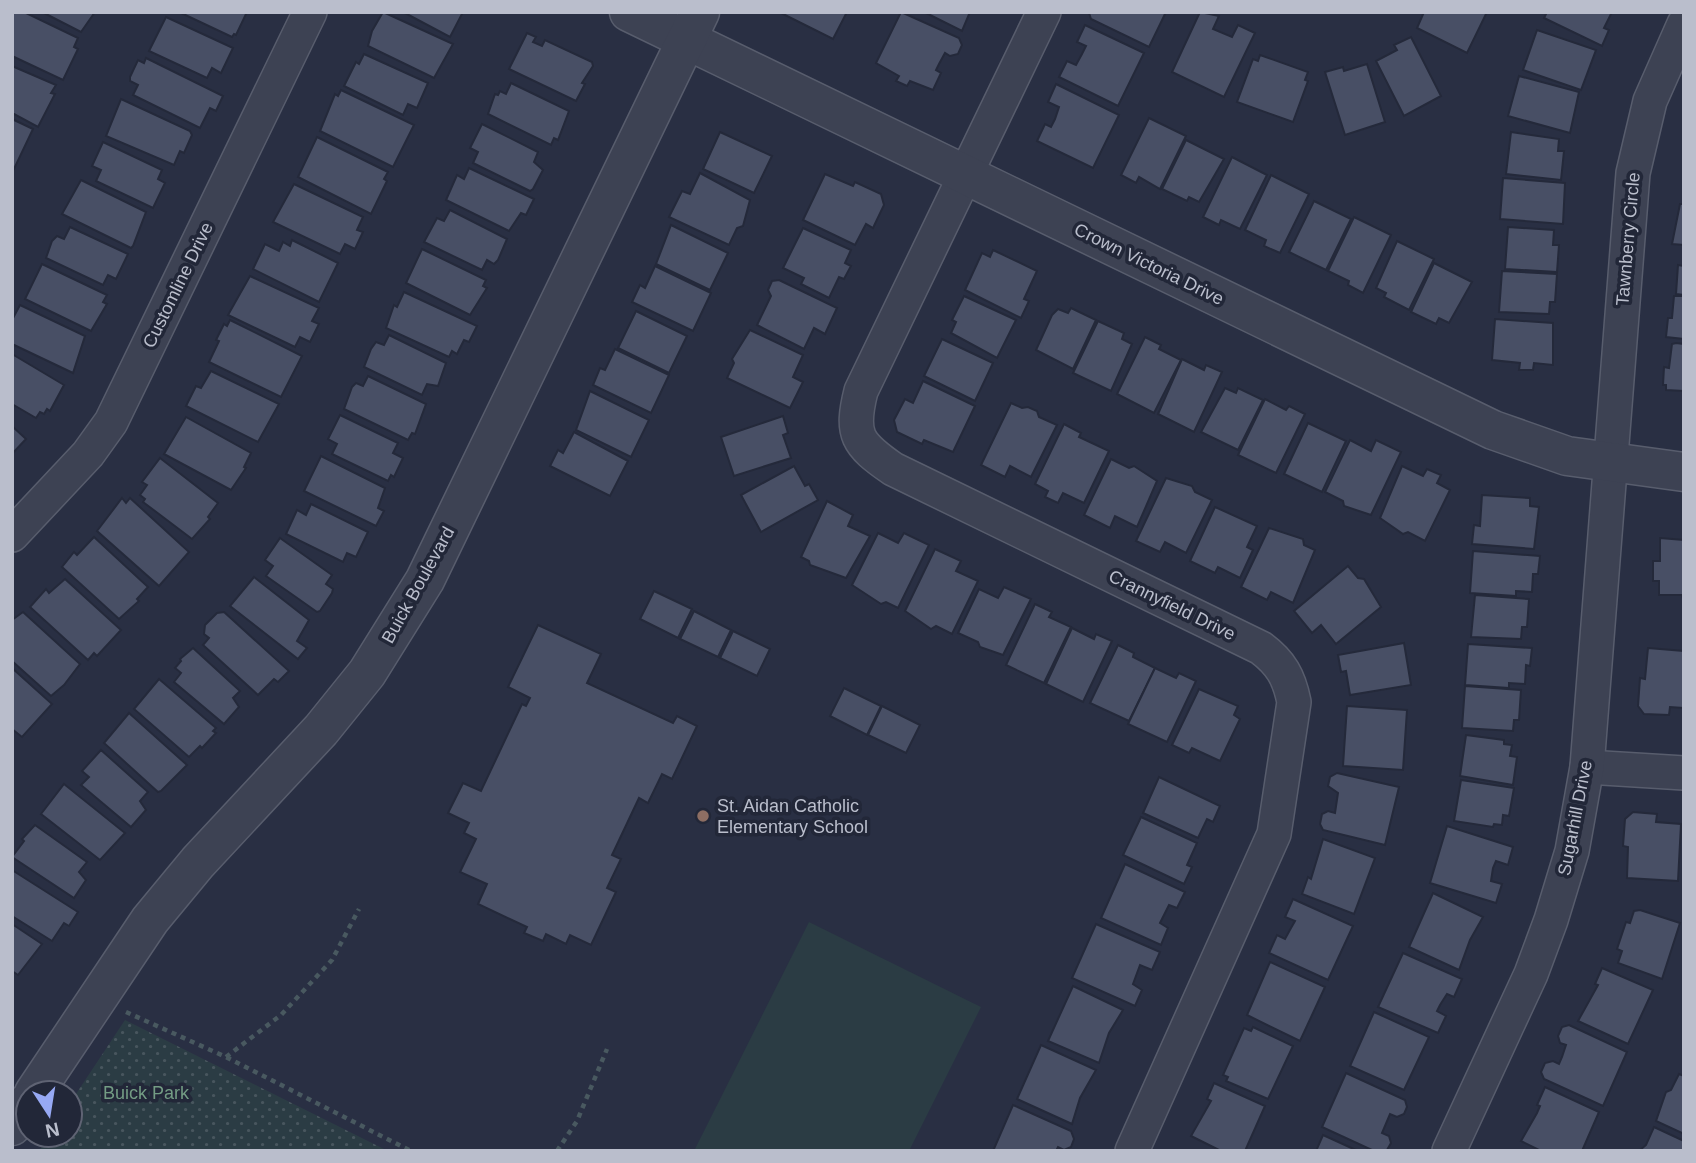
<svg xmlns="http://www.w3.org/2000/svg" width="1696" height="1163" viewBox="0 0 1696 1163" font-family="Arial,sans-serif">
<style>
.green{fill:url(#green-dots)}
.pitch{fill:#2b3c44}
.building{fill:#484f65;stroke:#24293a;stroke-width:2}
.lines{fill:none;stroke-linecap:round;stroke-linejoin:round}
.minor-casing{stroke:#585d6d;stroke-width:36}
.tertiary-casing{stroke:#585d6d;stroke-width:41}
.path{stroke:#495960;stroke-width:4.5;stroke-dasharray:5 5;stroke-linecap:butt}
.minor{stroke:#3d4253;stroke-width:33}
.tertiary{stroke:#3d4253;stroke-width:38}
.education-dot{fill:#8d6e63;stroke:#222738;stroke-width:2.5}
.labels{text-anchor:middle;dominant-baseline:central;stroke-width:7;stroke-linejoin:round;paint-order:stroke}
.street-label{font-size:18px;fill:#babecc;stroke:#222738}
.poi-label{font-size:18px;fill:#babecc;stroke:#222738;text-anchor:start}
.park-label{font-size:18px;fill:#739c84;stroke:#222738}
</style>
<defs>
<pattern id="green-dots" width="8" height="8" patternUnits="userSpaceOnUse" patternTransform="scale(1.75)"><rect width="8" height="8" fill="#2b3c44"/><path d="M2 2h.1M6 6h.1" fill="none" stroke="#48565e" stroke-width="1.8" stroke-linecap="round"/></pattern>
</defs>
<rect width="100%" height="100%" fill="#292f43"/>
<path class="green" d="M125 1020 388 1151H39L49 1135H70V1103Z"/>
<path class="pitch" d="M809 922 981 1007 909 1151H694Z"/>
<g class="building">
<path d="M12 12H24L78 38 74 47 78 49 63 80 12 56Z"/>
<path d="M42 12H95L81 32Z"/>
<path d="M179 12H247L236 35 234 34 232 37Z"/>
<path d="M383 12 453 44 434 78 368 46 372 31Z"/>
<path d="M403 12H463L450 37Z"/>
<path d="M779 12H847L833 39Z"/>
<path d="M901 12 959 38 962 45 958 54 950 56 945 53 939 64 936 70 941 73 933 90 910 81 907 86 896 81 899 76 876 63Z"/>
<path d="M924 12H970L962 31Z"/>
<path d="M1166 12 1149 47 1091 19 1089 13Z"/>
<path d="M1200 12 1219 16 1213 29 1232 37 1238 25 1255 33 1224 97 1172 72Z"/>
<path d="M1424 12H1487L1467 53 1417 28Z"/>
<path d="M1547 12H1612L1604 28 1609 30 1602 46 1544 18Z"/>
<path d="M166 17 233 48 221 73 212 68 207 78 149 51Z"/>
<path d="M1085 25 1144 53 1118 106 1059 77 1067 61 1076 65 1082 54 1086 46 1077 42Z"/>
<path d="M1537 30 1596 50 1581 90 1523 70Z"/>
<path d="M527 33 536 37 533 42 542 46 545 40 592 62 593 66 582 83 585 84 576 101 509 69Z"/>
<path d="M1411 37 1441 96 1404 116 1376 61 1397 50 1394 45Z"/>
<path d="M364 54 428 83 417 108 408 104 403 115 344 86 356 62 359 64Z"/>
<path d="M1260 55 1308 72 1305 80 1308 81 1293 122 1237 102 1253 59 1258 61Z"/>
<path d="M146 58 223 96 216 111 210 108 200 128 133 95 138 85 130 81V77L138 60 144 63Z"/>
<path d="M1367 64 1385 122 1345 135 1325 72 1343 67 1344 71Z"/>
<path d="M12 66 56 85 51 93 55 94 38 127 12 113Z"/>
<path d="M1519 76 1579 92 1570 133 1508 116Z"/>
<path d="M511 83 569 111 558 140 554 138 551 145 488 114 495 94 498 95 500 91 506 94Z"/>
<path d="M1056 84 1119 115 1093 168 1037 141 1045 124 1051 127 1055 119 1059 107 1048 102Z"/>
<path d="M341 90 414 125 393 167 320 131 335 94 338 96Z"/>
<path d="M121 99 190 131 192 135 184 153 180 151 174 165 106 136Z"/>
<path d="M1149 118 1186 136 1160 189 1139 177 1136 183 1121 175Z"/>
<path d="M12 119 33 129 14 169 12 168Z"/>
<path d="M482 124 538 152 534 162 543 170 533 189 530 191 473 163 478 152 470 148Z"/>
<path d="M720 132 772 156 754 193 703 169Z"/>
<path d="M1511 132 1559 139 1558 151H1564L1561 180 1506 174Z"/>
<path d="M317 137 388 172 384 179 387 181 371 214 298 177Z"/>
<path d="M1186 140 1224 159 1199 202 1189 197 1187 201 1162 189Z"/>
<path d="M103 142 162 170 158 179 165 183 153 208 96 181 101 170 92 166Z"/>
<path d="M1232 157 1267 175 1240 229 1221 220 1219 225 1203 217Z"/>
<path d="M469 168 534 199 526 215 521 213 509 231 446 200 457 175 464 179Z"/>
<path d="M700 173 750 200 743 226 737 228 729 245 669 217 682 191 690 194Z"/>
<path d="M825 174 853 186 855 182 881 194 884 205 873 228 866 224 855 245 803 220Z"/>
<path d="M1271 175 1309 194 1280 253 1264 246 1266 240 1245 230Z"/>
<path d="M1503 178 1565 183 1563 224 1500 219Z"/>
<path d="M81 180 146 212 133 246 131 248 62 214Z"/>
<path d="M294 184 363 217 357 230 363 232 355 249 345 244 340 254 273 222Z"/>
<path d="M1314 201 1351 219 1326 270 1289 252Z"/>
<path d="M1680 204H1684V245L1672 244Z"/>
<path d="M450 210 507 239 498 260 494 264 487 260 482 270 424 242 437 218 444 221Z"/>
<path d="M1354 217 1391 235 1363 293 1348 285 1349 281 1328 271Z"/>
<path d="M671 225 728 253 710 290 656 264Z"/>
<path d="M70 227 128 254 116 279 108 275 103 285 46 258 52 241 57 236 64 239Z"/>
<path d="M1508 227 1554 230 1553 245H1559L1557 272 1505 269Z"/>
<path d="M803 228 851 250 845 263 851 266 844 279 839 277 829 298 801 284 804 278 783 268Z"/>
<path d="M292 240 338 263 319 302 253 269 265 244 279 251 283 242 290 246Z"/>
<path d="M1397 241 1434 259 1409 310 1384 297 1386 293 1376 288Z"/>
<path d="M422 249 486 280 483 286 487 288 470 315 406 283Z"/>
<path d="M993 250 1037 271 1024 299 1029 301 1021 318 965 290 982 253 990 257Z"/>
<path d="M1434 263 1472 282 1449 323 1439 318 1436 324 1411 312Z"/>
<path d="M42 264 107 295 103 302 107 304 91 331 25 299Z"/>
<path d="M1678 265 1684 266V295L1676 294Z"/>
<path d="M655 266 711 293 693 331 632 302 640 285 645 288Z"/>
<path d="M1502 271 1557 274 1555 302H1550L1549 314 1499 312Z"/>
<path d="M250 276 319 308 312 321 319 324 310 342 300 337 295 347 228 315Z"/>
<path d="M779 280 837 308 825 334 814 328 804 349 757 325 771 296 768 290 772 281Z"/>
<path d="M404 292 477 326 469 342 464 340 457 354 452 351 449 357 386 328 394 305 397 307Z"/>
<path d="M964 296 1016 320 997 358 951 333 956 322 952 320Z"/>
<path d="M1674 296H1684V339L1666 337 1668 318H1672Z"/>
<path d="M20 305 85 336 73 373 12 344V320Z"/>
<path d="M1071 308 1096 320 1073 369 1036 350 1052 315 1058 309 1068 313Z"/>
<path d="M636 311 687 336 669 373 618 348Z"/>
<path d="M1495 319 1553 323V365L1534 363 1533 370H1519L1520 363 1492 360Z"/>
<path d="M230 320 302 356 281 397 209 362 219 341 216 340 224 324 227 326Z"/>
<path d="M1098 321 1124 333 1122 339 1132 344 1111 391 1073 373Z"/>
<path d="M750 330 803 355 793 377 803 382 790 408 727 378 734 363 732 359Z"/>
<path d="M389 335 446 363 438 386 427 384 422 395 364 367 371 349 376 342 384 345Z"/>
<path d="M1145 337 1161 345 1159 349 1181 360 1154 413 1117 394Z"/>
<path d="M942 339 993 363 975 401 924 376Z"/>
<path d="M1676 343 1684 344V391L1666 390V385H1663L1664 367 1669 368 1672 344Z"/>
<path d="M615 349 669 375 651 413 593 385 600 368 605 370Z"/>
<path d="M12 354 64 385 50 411 47 409 44 414 40 412 36 418 12 404Z"/>
<path d="M1182 359 1204 370 1206 365 1222 372 1194 432 1158 414Z"/>
<path d="M211 371 279 404 258 442 186 406 196 386 201 388Z"/>
<path d="M368 376 426 404 415 434 412 433 408 440 344 409 352 387 356 383 363 386Z"/>
<path d="M923 381 975 406 953 452 924 440 922 444 897 432 894 420 905 399 913 403Z"/>
<path d="M1225 388 1236 393 1238 388 1263 400 1238 450 1201 432Z"/>
<path d="M590 391 649 420 631 457 576 430Z"/>
<path d="M1265 399 1286 410 1289 406 1305 414 1276 473 1238 455Z"/>
<path d="M1011 403 1022 408 1028 407 1037 411 1039 417 1057 425 1031 477 1010 466 1005 477 981 465Z"/>
<path d="M340 415 398 443 393 453 403 458 394 477 391 475 388 481 332 454 337 444 328 439Z"/>
<path d="M783 416 788 433 783 435 791 458 734 476 721 437Z"/>
<path d="M186 417 251 453 244 467 246 468 231 490 164 454Z"/>
<path d="M1308 423 1346 441 1322 492 1284 474Z"/>
<path d="M1064 424 1081 433 1079 437 1109 451 1084 503 1063 493 1058 503 1045 497 1048 491 1035 484Z"/>
<path d="M12 426 26 439 12 454Z"/>
<path d="M574 432 628 461 610 496 550 466 558 450 563 453Z"/>
<path d="M1350 440 1371 451 1376 440 1401 452 1371 515 1344 506 1343 501 1325 492Z"/>
<path d="M321 456 385 488 378 508 384 511 376 526 304 491Z"/>
<path d="M160 458 218 503 208 517 210 519 192 539 143 502 145 499 140 495 147 485 142 482Z"/>
<path d="M1111 459 1129 468 1134 466 1157 481 1137 527 1115 516 1110 528 1084 515Z"/>
<path d="M794 466 805 486 809 484 818 500 761 532 741 495Z"/>
<path d="M1402 466 1423 476 1427 469 1441 475 1437 483 1450 490 1425 541 1408 532 1403 534 1380 518Z"/>
<path d="M1166 478 1192 486 1195 492 1212 500 1186 553 1165 542 1160 552 1136 541Z"/>
<path d="M1482 495 1530 498V506L1539 507 1534 549 1472 544 1474 525 1480 526Z"/>
<path d="M122 498 126 503 130 498 189 552 159 586 97 531Z"/>
<path d="M827 501 853 515 848 526 870 536 846 578 810 565 809 561 801 557Z"/>
<path d="M311 504 368 532 356 557 347 553 343 562 286 534 297 510 306 515Z"/>
<path d="M1215 507 1257 526 1247 547 1253 550 1240 578 1218 567 1215 573 1190 561Z"/>
<path d="M1269 528 1303 539 1304 545 1315 550 1293 603 1271 592 1267 600 1241 587Z"/>
<path d="M878 533 898 543 904 533 929 545 898 608 886 602 881 604 852 585Z"/>
<path d="M94 537 148 587 137 599 139 601 119 619 62 567 74 552 77 555Z"/>
<path d="M280 538 332 575 326 584 333 589 332 593 320 611 317 612 266 576 273 566 265 560Z"/>
<path d="M1660 538 1684 540V602L1682 595H1659V581H1653V561H1660Z"/>
<path d="M935 549 961 561 956 571 978 581 952 634 936 626 931 629 905 611Z"/>
<path d="M1473 551 1540 556 1538 574H1533L1532 592 1516 591V596L1470 593Z"/>
<path d="M1348 566 1358 578 1364 579 1381 607 1336 644 1321 625 1312 633 1294 611Z"/>
<path d="M254 577 309 620 297 641 307 648 298 659 230 606Z"/>
<path d="M65 579 121 630 97 656 94 653 88 660 30 607 46 589 49 593Z"/>
<path d="M1004 587 1031 599 1003 655 980 647 978 642 958 633 979 589 998 598Z"/>
<path d="M654 591 692 609 678 638 640 619Z"/>
<path d="M1475 595 1529 599 1527 627H1522L1521 639 1471 637Z"/>
<path d="M1035 604 1052 612 1049 617 1071 627 1044 683 1006 665Z"/>
<path d="M694 611 731 630 718 657 680 639Z"/>
<path d="M23 612 80 664 64 685 51 696 12 661V620Z"/>
<path d="M224 612 289 671 278 682 274 679 258 695 203 645 209 638 204 634 205 625 217 613Z"/>
<path d="M538 625 601 654 587 683 673 723 677 716 697 726 672 779 662 774 648 803 639 798 612 855 621 859 607 888 616 892 591 945 570 935 566 944 546 934 543 941 524 933 527 927 478 904 487 884 460 872 476 839 464 833 469 823 448 813 463 783 481 791 522 704 526 706 530 698 508 687Z"/>
<path d="M1072 628 1094 639 1096 634 1112 641 1083 702 1046 684Z"/>
<path d="M733 631 770 649 757 676 720 658Z"/>
<path d="M1404 643 1411 685 1350 695 1346 671 1341 672 1338 655Z"/>
<path d="M1468 644 1532 648 1530 666 1526 665 1525 684 1509 683V688L1465 685Z"/>
<path d="M1118 645 1134 653 1133 657 1155 668 1129 721 1090 703Z"/>
<path d="M193 648 240 691 233 698 239 707 224 724 174 682 181 673 175 668 181 661 180 659Z"/>
<path d="M1648 648 1684 651V708L1670 707 1669 715 1644 714 1638 706 1640 678 1645 679Z"/>
<path d="M12 668 52 704 22 737 12 729Z"/>
<path d="M1155 668 1176 678 1179 673 1196 681 1167 742 1128 724Z"/>
<path d="M159 679 216 728 213 731 216 733 202 748 200 746 189 757 134 709Z"/>
<path d="M1465 686 1521 690 1519 720H1514L1513 731 1462 728Z"/>
<path d="M844 688 881 706 867 735 830 716Z"/>
<path d="M1199 689 1238 706 1234 715 1240 719 1220 761 1192 748 1189 753 1172 745Z"/>
<path d="M882 706 920 725 906 753 868 735Z"/>
<path d="M1347 706 1407 710 1403 770 1343 766Z"/>
<path d="M129 713 187 765 161 791 158 792 104 743Z"/>
<path d="M1466 735 1504 740V744L1512 745 1510 756 1517 757 1513 785 1460 776Z"/>
<path d="M101 750 148 792 140 801 146 810 131 827 81 785 89 777 82 771Z"/>
<path d="M1337 773 1399 787 1385 845 1323 830 1320 824 1322 814 1328 811 1335 813 1338 793 1328 786 1330 777Z"/>
<path d="M1159 777 1220 806 1213 822 1207 819 1198 838 1143 813Z"/>
<path d="M1461 780 1514 788 1509 816 1503 815 1502 825 1494 824 1493 827 1454 821Z"/>
<path d="M64 784 125 833 100 860 41 814Z"/>
<path d="M1633 812 1657 814 1656 822 1681 824 1678 881 1627 878 1628 847 1623 846 1625 819Z"/>
<path d="M1141 817 1197 843 1187 865 1192 867 1184 884 1123 855Z"/>
<path d="M35 825 87 862 79 872 86 880 74 898 12 857 24 841 22 839Z"/>
<path d="M1447 826 1513 847 1508 865 1496 861 1493 868 1491 881 1502 884 1496 903 1430 883Z"/>
<path d="M1323 839 1375 858 1354 914 1302 894 1308 877 1311 879Z"/>
<path d="M1125 864 1185 892 1177 908 1169 905 1160 923 1168 928 1161 945 1101 918Z"/>
<path d="M12 870 78 912 69 926 64 923 52 941 12 916Z"/>
<path d="M1433 893 1483 917 1470 940 1459 970 1409 947Z"/>
<path d="M1293 899 1353 926 1328 980 1269 953 1277 935 1285 939 1291 928 1295 921 1285 917Z"/>
<path d="M1640 910 1680 923 1662 979 1618 963 1622 951 1617 949 1626 922 1630 923 1634 911Z"/>
<path d="M12 924 42 944 18 975 12 971Z"/>
<path d="M1096 924 1160 952 1152 970 1140 965 1133 984 1142 990 1135 1006 1072 978Z"/>
<path d="M1403 953 1462 979 1454 997 1447 994 1440 1005 1437 1011 1446 1016 1438 1033 1378 1007Z"/>
<path d="M1270 962 1325 987 1300 1041 1247 1015Z"/>
<path d="M1602 968 1653 990 1628 1044 1578 1021 1598 985 1595 984Z"/>
<path d="M1073 986 1123 1010 1109 1033 1099 1063 1048 1041Z"/>
<path d="M1374 1012 1429 1037 1404 1090 1350 1066Z"/>
<path d="M1569 1025 1627 1052 1603 1106 1544 1079 1541 1072 1545 1063 1553 1061 1559 1064 1562 1057 1566 1045 1560 1043 1558 1036 1562 1027Z"/>
<path d="M1253 1027 1293 1046 1268 1099 1226 1081 1228 1077 1223 1075 1244 1028 1251 1031Z"/>
<path d="M1041 1045 1096 1070 1080 1098 1072 1124 1017 1099Z"/>
<path d="M1346 1073 1405 1100 1407 1107 1404 1114 1397 1117 1390 1114 1382 1133 1389 1136 1391 1143 1387 1150 1374 1151 1322 1127Z"/>
<path d="M1679 1074 1684 1076V1134L1656 1121 1666 1092 1671 1090Z"/>
<path d="M1214 1083 1265 1106 1245 1151H1221L1191 1136 1211 1101 1207 1099Z"/>
<path d="M1545 1087 1599 1112 1582 1151H1541L1521 1141 1537 1113 1540 1106 1537 1105Z"/>
<path d="M1013 1105 1071 1131 1074 1139 1071 1147 1064 1150 1058 1147 1056 1151H993Z"/>
<path d="M1654 1127 1684 1141V1151H1639L1646 1145Z"/>
<path d="M1323 1135 1358 1151H1316Z"/>
</g>
<g class="lines">
<defs>
<g id="minor">
<path d="M1044 12 861 391C850 435 857 444 893 469L1261 648C1281 663 1289 677 1294 702L1274 834 1132 1151"/>
<path d="M12 535 88 454 111 422 310 12"/>
<path d="M1587 767 1684 773"/>
<path d="M1449 1151 1531 974 1551 920 1572 851 1587 767 1633 173 1650 101 1684 24"/>
</g>
<g id="tertiary">
<path d="M629 12 1493 430 1567 456 1684 472"/>
<path d="M34 1093 150 920 198 862 321 730 367 673 425 580 700 12"/>
<path d="M12 1126 28 1102"/>
</g>
</defs>
<use href="#minor" class="minor-casing"/>
<use href="#tertiary" class="tertiary-casing"/>
<g class="path">
<path d="M126 1012 226 1057 411 1151"/>
<path d="M226 1057 281 1015 332 960 359 909"/>
<path d="M557 1151 577 1121 607 1049"/>
</g>
<use href="#minor" class="minor"/>
<use href="#tertiary" class="tertiary"/>
</g>
<circle class="education-dot" cx="703" cy="816" r="7"/>
<g class="labels">
<g class="street-label">
<text transform="translate(1628 239) rotate(-85)">Tawnberry Circle</text>
<text transform="translate(1149 264) rotate(26)">Crown Victoria Drive</text>
<text transform="translate(178 285) rotate(-64)">Customline Drive</text>
<text transform="translate(418 585) rotate(-61)">Buick Boulevard</text>
<text transform="translate(1172 605) rotate(26)">Crannyfield Drive</text>
<text transform="translate(1575 818) rotate(-79)">Sugarhill Drive</text>
</g>
<g class="poi-label">
<text x="717" y="806">St. Aidan Catholic<tspan x="717" dy="21">Elementary School</tspan></text>
</g>
<g class="park-label">
<text x="146" y="1093">Buick Park</text>
</g>
</g>
<rect width="1696" height="1163" fill="none" stroke="#babecc" stroke-width="28"/>
<g transform="translate(49 1114) rotate(168)"><circle r="33" fill="#222738" stroke="#5f6373" stroke-width="2"/>
<path d="M0-5L12 26L0 18L-12 26Z" fill="#97a9f4"/>
<text y="-10" font-size="19" font-weight="bold" text-anchor="middle" fill="#babecc">N</text>
</g>
</svg>
